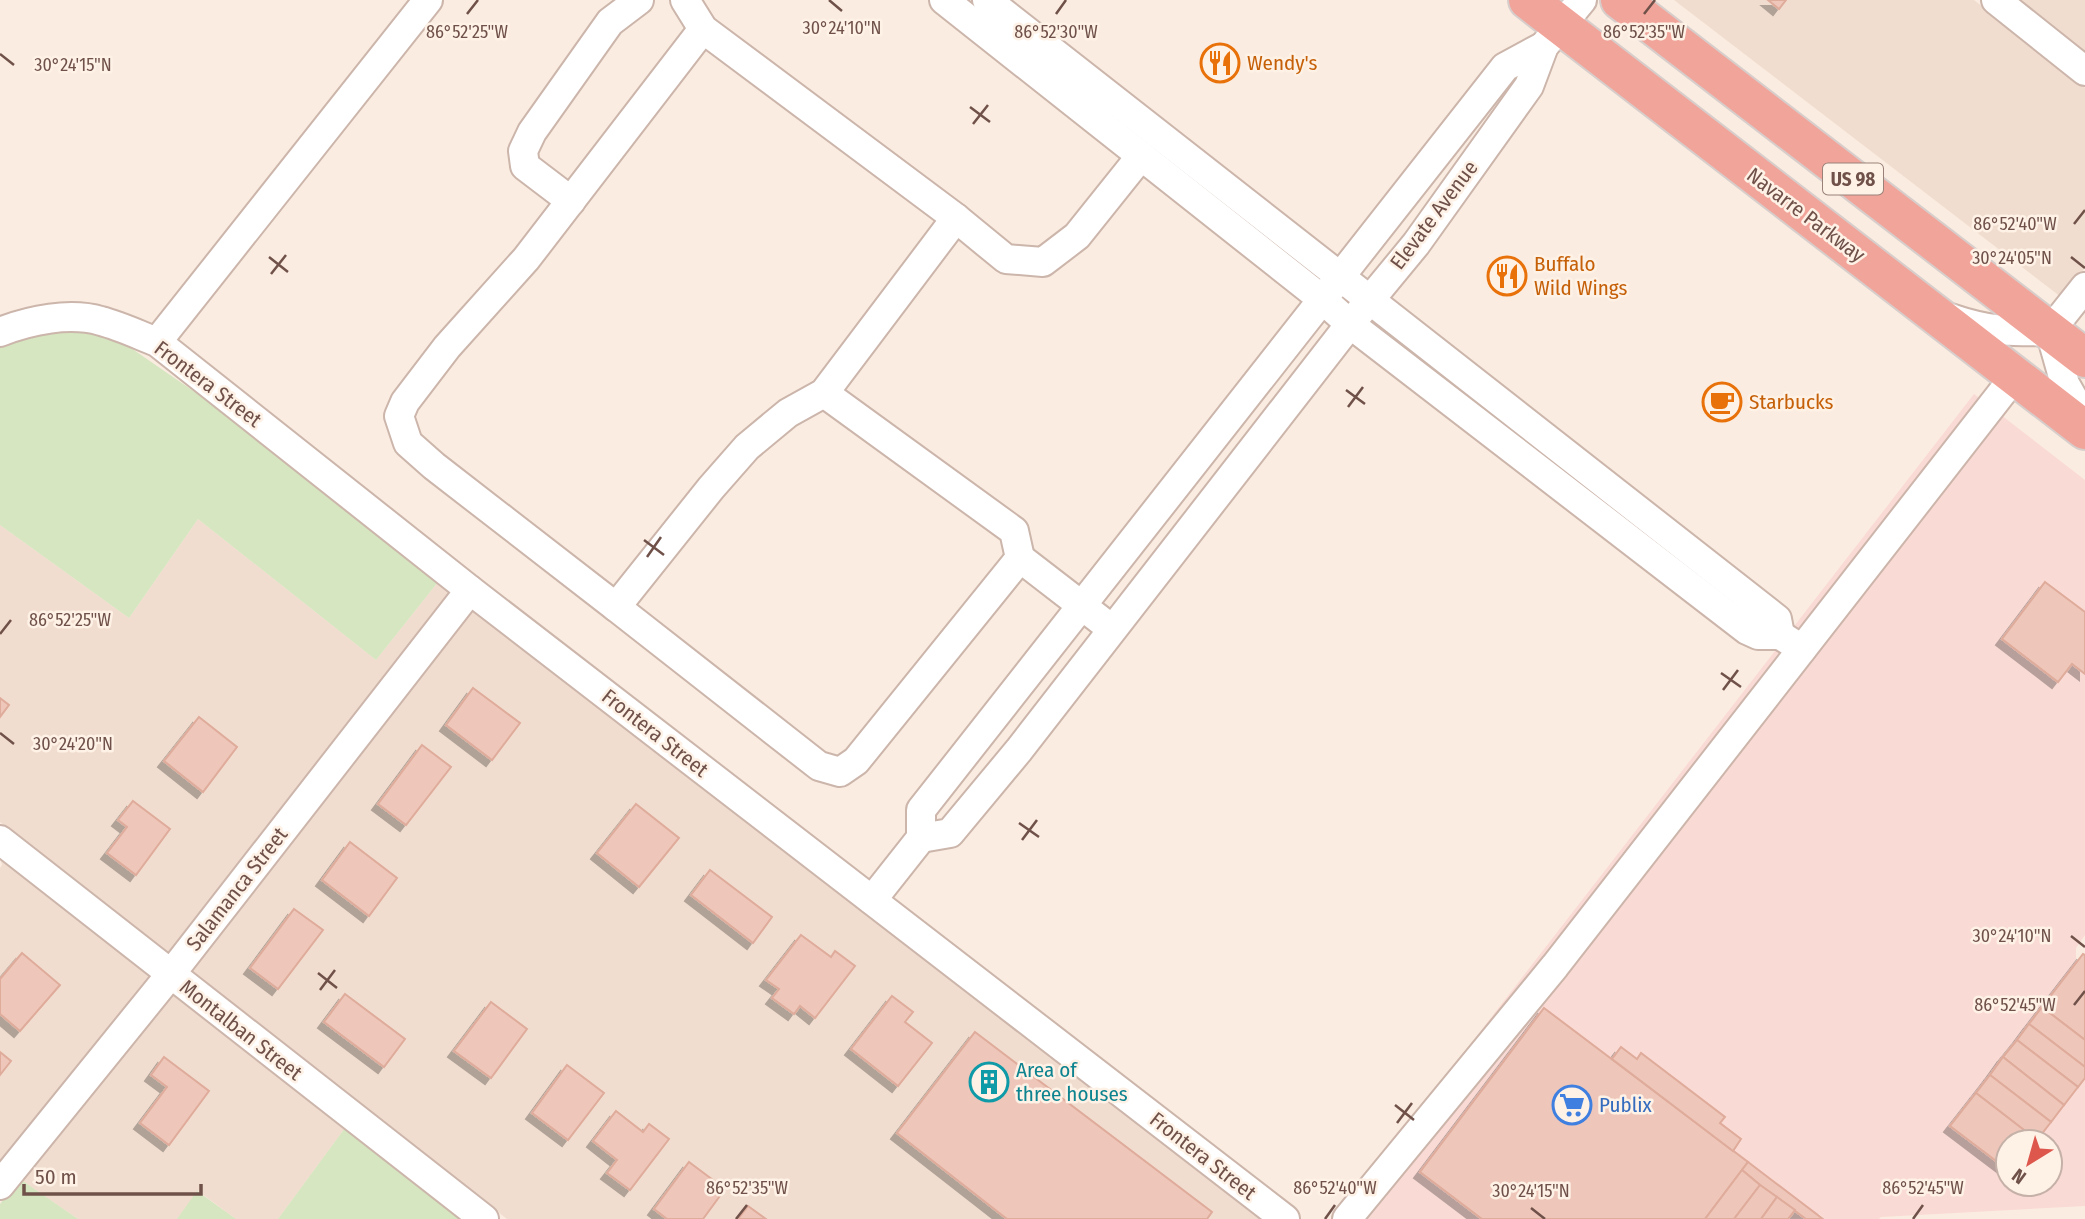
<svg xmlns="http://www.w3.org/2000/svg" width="2085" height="1219" viewBox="0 0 2085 1219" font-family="'Fira Sans Condensed',sans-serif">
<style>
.residential{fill:#f1ddcf}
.commercial{fill:#fadad4;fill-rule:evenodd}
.green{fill:#d5e6c0}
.building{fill:#eec7ba;stroke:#dfab9b;stroke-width:2;filter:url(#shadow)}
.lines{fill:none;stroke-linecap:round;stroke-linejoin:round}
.street-casing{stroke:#ccb5ab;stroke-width:32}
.highway-casing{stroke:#d7cecc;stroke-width:42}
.street{stroke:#fff;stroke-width:28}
.highway{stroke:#f1a49a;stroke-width:38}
.ticks{fill:none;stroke:#6f5149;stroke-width:2.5}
.labels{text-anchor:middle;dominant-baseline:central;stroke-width:5;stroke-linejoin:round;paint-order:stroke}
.shield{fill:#fef1e6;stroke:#9a8178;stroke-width:2}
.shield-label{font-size:19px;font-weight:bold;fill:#6f5149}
.food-label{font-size:21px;fill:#c56008;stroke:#fef1e6;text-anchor:start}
.street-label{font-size:21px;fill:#6f5149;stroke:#fef1e6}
.culture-label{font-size:21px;fill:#0d838f;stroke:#fef1e6;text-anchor:start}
.shop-label{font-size:21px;fill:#366cbe;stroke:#fef1e6;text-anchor:start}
.ticks-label{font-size:18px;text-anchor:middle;fill:#6f5149;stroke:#fef1e6;stroke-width:5;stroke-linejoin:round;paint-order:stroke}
</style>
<defs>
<filter id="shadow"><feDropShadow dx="-6" dy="6" stdDeviation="0" flood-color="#0004"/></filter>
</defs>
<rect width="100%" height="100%" fill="#faece0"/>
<g class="residential">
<path d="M1674 0H1974L2085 88V268L2061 297Z"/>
<path d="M2018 0H2085V53Z"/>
<path d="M198 519 376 660 438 582 453 593 169 957 0 822V525L129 618Z"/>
<path d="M471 608 1262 1219H507L188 971Z"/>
<path d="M0 857 152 978 0 1166V868L2 865Z"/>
<path d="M171 993 345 1128 278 1219H236L198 1191 177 1219H78L20 1179Z"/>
</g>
<path class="commercial" d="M1974 394 2085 480V935L2076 948V963L2085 970V1206L1881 1217 1879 1219H1825L1819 1214 1802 1219H1335ZM2008 1142H2050V1184H2008Z"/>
<g class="green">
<path d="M63 331 95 333 128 346 218 408 438 582 376 660 198 519 129 618 0 525V345L23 336Z"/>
<path d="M345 1128 462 1219H278Z"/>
<path d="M20 1179 78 1219H0V1204Z"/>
<path d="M197 1191 236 1219H177Z"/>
</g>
<g class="building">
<path d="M1768 0H1786L1779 9Z"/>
<path d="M2045 582 2085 612V674L2072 664 2058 682 2002 639Z"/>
<path d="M473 688 520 723 492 760 446 725Z"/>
<path d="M0 698 9 705 0 717Z"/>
<path d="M199 717 237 747 203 792 164 761Z"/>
<path d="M422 745 451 767 406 825 378 804Z"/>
<path d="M133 801 170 829 136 875 107 853 127 827 118 820Z"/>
<path d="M636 804 679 838 639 887 597 853Z"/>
<path d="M350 842 397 878 369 916 322 880Z"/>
<path d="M710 870 772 917 753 943 691 895Z"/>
<path d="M294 909 323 930 278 989 250 968Z"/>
<path d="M801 935 831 957 835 951 855 966 815 1018 800 1006 794 1014 772 998 779 989 766 980Z"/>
<path d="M22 953 60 985 20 1031 0 1014V979Z"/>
<path d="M2083 954 2085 955V1040L2042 1007Z"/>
<path d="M345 994 405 1039 384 1067 324 1022Z"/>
<path d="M892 996 913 1012 905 1022 932 1043 898 1086 851 1049Z"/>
<path d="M491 1002 527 1029 491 1078 454 1051Z"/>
<path d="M2042 1007 2085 1040V1067L2029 1024Z"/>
<path d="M1544 1008 1748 1162 1705 1219H1482L1420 1172Z"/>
<path d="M2029 1024 2085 1067V1078L2078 1087 2017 1040Z"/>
<path d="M975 1032 1212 1212 1207 1219H1007L897 1133Z"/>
<path d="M2017 1040 2078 1087 2064 1105 2003 1057Z"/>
<path d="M1621 1047 1637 1059 1641 1053 1725 1117 1720 1123 1741 1139 1733 1151 1612 1059Z"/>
<path d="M0 1052 11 1061 0 1075Z"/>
<path d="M164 1057 209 1091 169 1145 140 1123 167 1087 151 1075Z"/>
<path d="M2003 1057 2064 1105 2051 1122 1990 1075Z"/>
<path d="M567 1065 604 1093 568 1140 532 1113Z"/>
<path d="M1990 1075 2051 1122 2037 1140 1976 1093Z"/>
<path d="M1976 1093 2037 1140 2035 1142H2008V1170L1950 1126Z"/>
<path d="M616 1111 643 1132 649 1124 669 1139 630 1190 607 1173 617 1160 593 1141Z"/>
<path d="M689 1162 725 1189 703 1219H667L654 1209Z"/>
<path d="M1748 1162 1823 1219H1806L1760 1185 1742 1170Z"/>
<path d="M1742 1170 1760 1185 1734 1219H1705Z"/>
<path d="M1760 1185 1777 1197 1761 1219H1734Z"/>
<path d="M1777 1197 1795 1210 1788 1219H1761Z"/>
<path d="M748 1206 766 1219H738Z"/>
</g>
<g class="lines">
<defs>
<g id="street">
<path d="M685 0 703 29 956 218 1006 259 1043 262 1077 236 1141 156"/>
<path d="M944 0 1322 299 1350 324 1747 630 1758 635H1780L1802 649"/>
<path d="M987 0 1777 619 1780 635"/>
<path d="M1996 0 2085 71"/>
<path d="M571 201 525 166 523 151 532 132 610 22 639 0"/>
<path d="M956 218 824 393 788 413 747 447 711 488 616 607 819 766 840 772 856 761 1020 558 1112 629"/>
<path d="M1950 318C1988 331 2010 332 2050 331L2085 287"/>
<path d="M2050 331 2065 384 2085 419"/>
<path d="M0 332C30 320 70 312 101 321 120 326 139 335 157 342L470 590 1285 1219"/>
<path d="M157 342 428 0"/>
<path d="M824 393 1014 531 1020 558"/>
<path d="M616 607 434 466 408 443 399 416 405 402 447 347 526 259 703 29"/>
<path d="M921 838 950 833 1019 750 1350 324 1416 244 1529 86 1544 46 1582 0"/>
<path d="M0 840 484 1219"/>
<path d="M872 900 921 838V810L1505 67 1544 46"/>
<path d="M0 1185 170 975 470 590"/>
<path d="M1347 1219 1555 966 2015 376"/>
</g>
<g id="highway">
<path d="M1528 0 2085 430"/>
<path d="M1620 0 2085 358"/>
</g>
</defs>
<use href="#street" class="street-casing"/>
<use href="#highway" class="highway-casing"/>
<use href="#street" class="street"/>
<use href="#highway" class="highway"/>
</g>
<path class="ticks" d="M829 0 842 11M467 14 478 0M1056 14 1066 0M1644 14 1655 0M0 54 14 65M970 107 990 122M973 124 988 105M2074 224 2085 210M269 257 288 272M2071 257 2085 268M271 274 286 255M1346 390 1365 404M1348 407 1363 387M644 540 664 555M647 557 661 537M0 634 11 620M1721 673 1741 687M1723 690 1738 670M0 733 14 744M1019 823 1039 837M1022 840 1037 820M2071 936 2085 947M318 973 337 988M320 990 335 970M2074 1005 2085 991M1395 1105 1414 1120M1397 1123 1412 1103M1531 1208 1545 1219M736 1219 747 1205M1325 1219 1335 1205M1913 1219 1923 1205"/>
<defs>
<symbol id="restaurant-ring" viewBox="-11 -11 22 22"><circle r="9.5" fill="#fef1e6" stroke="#e8710a" stroke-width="1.5"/><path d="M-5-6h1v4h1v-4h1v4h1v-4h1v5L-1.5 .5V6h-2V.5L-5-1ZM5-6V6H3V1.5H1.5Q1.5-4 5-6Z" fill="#e8710a"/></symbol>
<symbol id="cafe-ring" viewBox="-11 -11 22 22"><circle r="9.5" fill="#fef1e6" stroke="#e8710a" stroke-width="1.5"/><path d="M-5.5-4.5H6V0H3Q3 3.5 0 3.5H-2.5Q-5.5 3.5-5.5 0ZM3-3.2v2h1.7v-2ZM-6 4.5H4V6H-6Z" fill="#e8710a"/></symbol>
<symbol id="building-ring" viewBox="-11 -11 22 22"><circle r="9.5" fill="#fef1e6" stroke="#0f9aa8" stroke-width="1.5"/><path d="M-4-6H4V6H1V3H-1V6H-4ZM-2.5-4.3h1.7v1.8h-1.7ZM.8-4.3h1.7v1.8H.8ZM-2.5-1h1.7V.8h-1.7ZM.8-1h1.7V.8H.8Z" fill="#0f9aa8"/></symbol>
<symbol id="supermarket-ring" viewBox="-11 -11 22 22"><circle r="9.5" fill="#fef1e6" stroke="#3f7fe0" stroke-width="1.5"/><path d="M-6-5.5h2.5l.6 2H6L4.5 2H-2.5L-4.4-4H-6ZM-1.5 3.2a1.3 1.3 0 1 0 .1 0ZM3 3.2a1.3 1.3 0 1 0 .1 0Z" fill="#3f7fe0"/></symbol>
</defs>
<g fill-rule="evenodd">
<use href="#restaurant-ring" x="1198" y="41" width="44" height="44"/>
<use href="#restaurant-ring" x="1485" y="254" width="44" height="44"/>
<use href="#cafe-ring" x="1700" y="380" width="44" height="44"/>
<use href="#building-ring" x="967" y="1060" width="44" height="44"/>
<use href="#supermarket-ring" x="1550" y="1083" width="44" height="44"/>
</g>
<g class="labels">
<rect class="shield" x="1823" y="163.5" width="60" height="31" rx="5"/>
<g class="shield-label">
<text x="1853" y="179">US 98</text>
</g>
<g class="food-label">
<text x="1247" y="63">Wendy's</text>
<text x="1534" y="264">Buffalo<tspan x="1534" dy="24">Wild Wings</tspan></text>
<text x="1749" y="402">Starbucks</text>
</g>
<g class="street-label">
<text transform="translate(1434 215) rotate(-53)">Elevate Avenue</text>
<text transform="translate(1806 215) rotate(37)">Navarre Parkway</text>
<text transform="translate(208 384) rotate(37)">Frontera Street</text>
<text transform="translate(655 733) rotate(38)">Frontera Street</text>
<text transform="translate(237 889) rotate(-52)">Salamanca Street</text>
<text transform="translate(241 1030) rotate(38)">Montalban Street</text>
<text transform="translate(1203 1156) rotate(38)">Frontera Street</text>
</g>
<g class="culture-label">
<text x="1016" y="1070">Area of<tspan x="1016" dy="24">three houses</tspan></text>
</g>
<g class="shop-label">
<text x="1599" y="1105">Publix</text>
</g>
</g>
<g class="ticks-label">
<text x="842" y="34">30°24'10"N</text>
<text x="467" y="38">86°52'25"W</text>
<text x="1056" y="38">86°52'30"W</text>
<text x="1644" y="38">86°52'35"W</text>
<text x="73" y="71">30°24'15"N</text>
<text x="2015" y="230">86°52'40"W</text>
<text x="2012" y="264">30°24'05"N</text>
<text x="70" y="626">86°52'25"W</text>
<text x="73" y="750">30°24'20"N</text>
<text x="2012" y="942">30°24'10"N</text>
<text x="2015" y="1011">86°52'45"W</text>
<text x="747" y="1194">86°52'35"W</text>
<text x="1335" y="1194">86°52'40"W</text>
<text x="1923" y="1194">86°52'45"W</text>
<text x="1531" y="1197">30°24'15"N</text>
</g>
<g transform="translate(2029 1163) rotate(217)"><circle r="33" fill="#fef1e6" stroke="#c5b1a7" stroke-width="2"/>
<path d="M0-5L12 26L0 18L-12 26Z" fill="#dd574c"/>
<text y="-10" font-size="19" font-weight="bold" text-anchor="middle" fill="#6f5149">N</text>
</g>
<path d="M24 1184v10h177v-10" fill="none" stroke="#6f5149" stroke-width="3.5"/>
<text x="35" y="1184" font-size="21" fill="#6f5149" stroke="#fef1e6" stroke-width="5" paint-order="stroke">50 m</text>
</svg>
